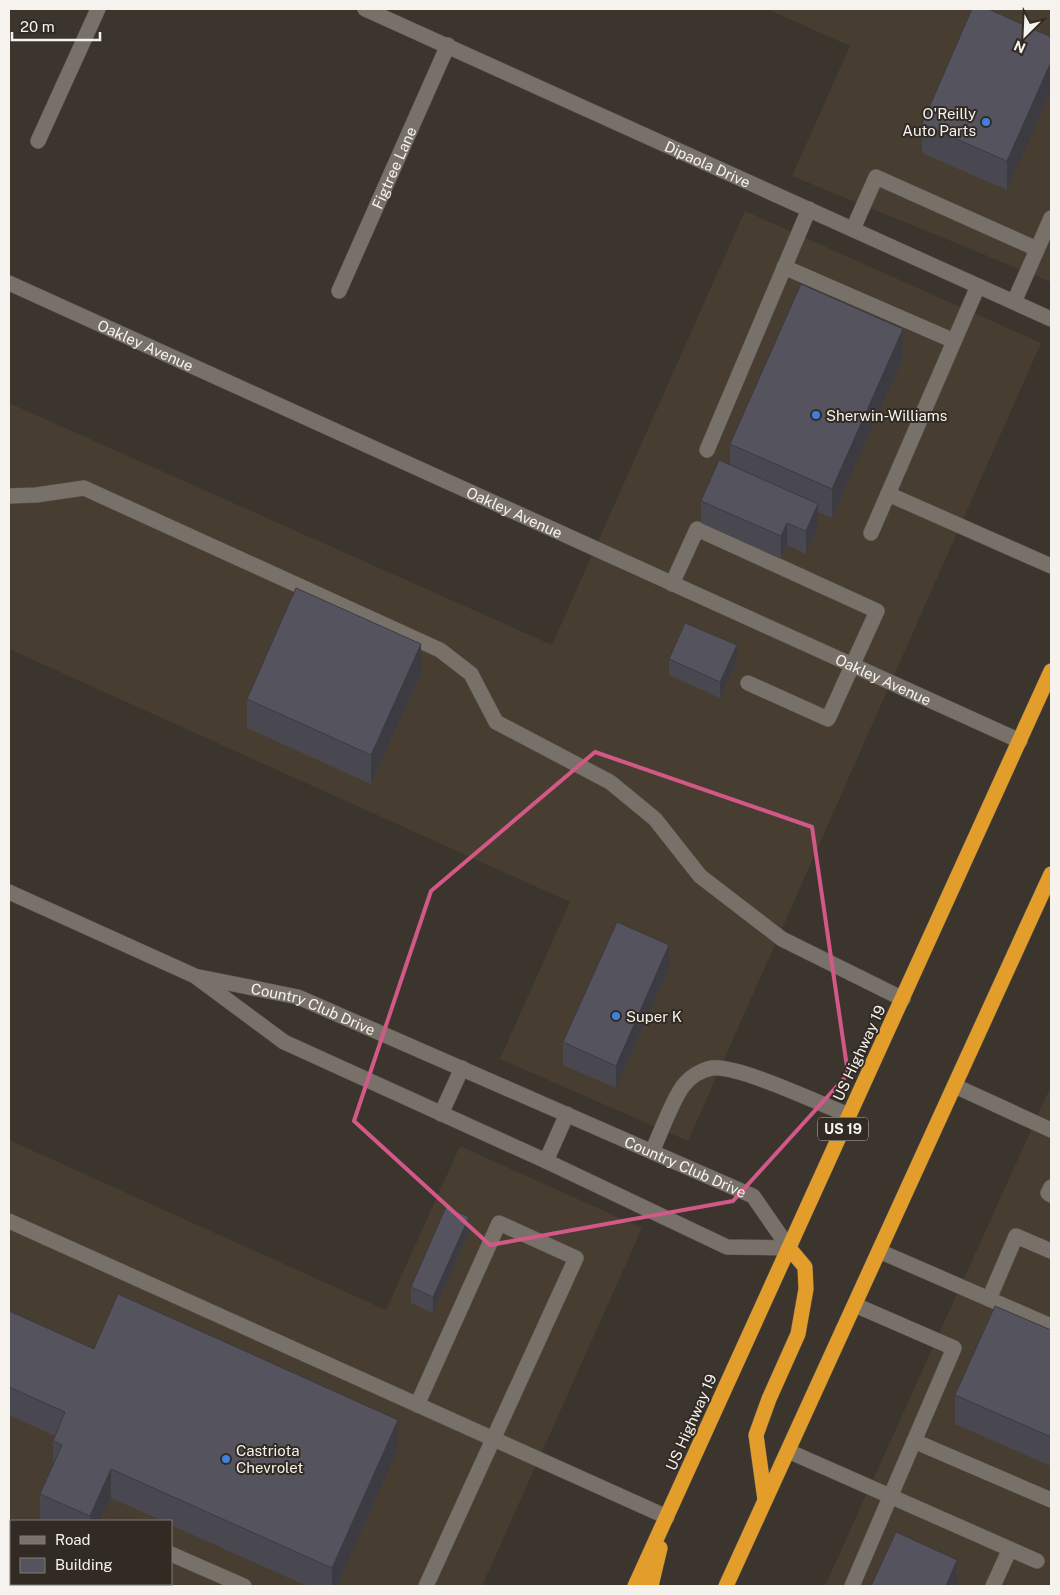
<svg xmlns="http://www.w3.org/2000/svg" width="1060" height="1595" viewBox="0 0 1060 1595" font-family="'Public Sans',sans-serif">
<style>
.built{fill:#483d31;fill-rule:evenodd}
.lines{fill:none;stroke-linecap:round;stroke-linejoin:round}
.minor-casing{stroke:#59544e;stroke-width:16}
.highway-casing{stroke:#59544e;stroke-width:16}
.minor{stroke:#787169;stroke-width:15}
.highway{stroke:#e29d2b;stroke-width:15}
.wall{fill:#494851}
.shaded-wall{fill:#3c3b42}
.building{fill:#55545e;stroke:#3c3b42}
.marked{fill:none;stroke:#d25987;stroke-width:4;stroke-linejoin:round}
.shop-dot{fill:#3f7fe0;stroke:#312b24;stroke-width:2}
.labels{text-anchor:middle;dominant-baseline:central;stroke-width:4;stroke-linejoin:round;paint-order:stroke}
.shield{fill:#312b24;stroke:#bbb6b1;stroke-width:1}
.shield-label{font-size:14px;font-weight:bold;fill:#f6f2ed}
.poi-label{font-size:15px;fill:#f6f2ed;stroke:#312b24;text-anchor:start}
.street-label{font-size:15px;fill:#f6f2ed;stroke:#312b24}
</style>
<rect width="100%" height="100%" fill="#3b352e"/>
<g class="built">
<path d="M767 9H1051V282L792 176 850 46Z"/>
<path d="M745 211 1041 343 688 1141 500 1059 570 902 9 649V403L552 645Z"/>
<path d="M1051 1086V1586H825Z"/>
<path d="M9 1140 386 1310 460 1146 642 1228 482 1586H9ZM11 1521H171V1584H11Z"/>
</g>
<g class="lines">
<defs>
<g id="minor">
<path id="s1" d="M365 9 1051 319"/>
<path d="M38 141 98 9"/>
<path d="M853 229 876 177 1037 249"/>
<path d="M784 267 954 341"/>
<path id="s2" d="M9 283 1020 741"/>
<path d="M978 286 888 494 1051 566"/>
<path id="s3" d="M339 291 448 45"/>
<path d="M1014 302 1051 218"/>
<path d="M707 450 809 209"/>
<path d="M9 496 36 495 84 488 440 650 471 674 496 722 610 782 655 819 700 876 782 939 903 999"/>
<path d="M871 533 888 494"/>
<path d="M672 584 697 529 877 611 828 719 748 683"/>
<path d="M9 892 195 976 284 1042 546 1161 727 1247 789 1248"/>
<path id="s4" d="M199 977 298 997 753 1196 789 1248"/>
<path d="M955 1086 1051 1130"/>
<path d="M441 1114 462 1068"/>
<path d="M652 1152C660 1134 672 1101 683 1086 690 1077 701 1070 712 1068 739 1065 820 1104 849 1115"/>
<path d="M546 1161 567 1114"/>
<path d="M1051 1187 1048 1193 1051 1195"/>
<path d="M9 1221 667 1517"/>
<path d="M879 1251 1051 1326"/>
<path d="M989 1299 1016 1236 1051 1251"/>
<path d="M417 1405 499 1223 576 1258 426 1586"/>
<path d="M914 1441 1051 1500"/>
<path d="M788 1451 1037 1561"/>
<path d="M9 1533 11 1535"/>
<path d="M171 1554 244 1586"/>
<path d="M117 1584 118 1586"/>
<path d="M852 1586 954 1348 855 1305"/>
<path d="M993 1586 1010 1549"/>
</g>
<g id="highway">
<path d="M765 1500 756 1435 769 1399 798 1334 806 1289 805 1267 789 1248"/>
<path d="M635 1586 1051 671"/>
<path d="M651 1586 660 1548"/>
<path d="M726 1586 1051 874"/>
</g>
</defs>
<use href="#minor" class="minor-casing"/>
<use href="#highway" class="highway-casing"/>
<use href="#minor" class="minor"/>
<use href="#highway" class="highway"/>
</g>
<g class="wall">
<path d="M1051 37 1007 190 922 153V124Z"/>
<path d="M903 358 832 518 818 512V527L806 554 787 545 781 559 701 523V501L730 465V444Z"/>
<path d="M669 659 737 661 720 698 669 675Z"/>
<path d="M421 673 371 784 247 728V699Z"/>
<path d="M669 968 616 1088 563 1065V1042Z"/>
<path d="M469 1232 433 1313 411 1303V1287Z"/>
<path d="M9 1311 94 1349 398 1449 337 1586H307L171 1525V1521H163L111 1498 100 1521H40V1494L53 1465V1441L55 1436 9 1415Z"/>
<path d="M1051 1330V1466L955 1424V1395Z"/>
</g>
<g class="shaded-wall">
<path d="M1051 62V91L1007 190V161Z"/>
<path d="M903 329V358L832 518V489Z"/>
<path d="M818 504V527L806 554V531Z"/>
<path d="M787 523V545L781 559V536Z"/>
<path d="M421 644V673L371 784V755Z"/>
<path d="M737 645V661L720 698V682Z"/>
<path d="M669 945V968L616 1088V1066Z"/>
<path d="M469 1217V1232L433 1313V1297Z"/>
<path d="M398 1420V1449L337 1586H332V1568Z"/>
<path d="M111 1469V1498L100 1521H90V1516Z"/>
<path d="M957 1560V1582L956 1586H946Z"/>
</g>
<g class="building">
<path d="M972 9H988L1051 37V62L1007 161 922 124Z"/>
<path d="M801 284 903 329 832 489 730 444Z"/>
<path d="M719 460 818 504 806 531 787 523 781 536 701 501Z"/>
<path d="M296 588 421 644 371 755 247 699Z"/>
<path d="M685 623 737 645 720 682 669 659Z"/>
<path d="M617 922 669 945 616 1066 563 1042Z"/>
<path d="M446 1207 469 1217 433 1297 411 1287Z"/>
<path d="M118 1294 398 1420 332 1568 111 1469 90 1516 40 1494 62 1445 53 1441 65 1412 9 1387V1311L94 1349Z"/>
<path d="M995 1306 1051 1330V1437L955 1395Z"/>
<path d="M896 1532 957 1560 946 1586H871Z"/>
</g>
<path class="marked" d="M595 752 812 827 848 1074 733 1201 490 1245 354 1121 431 891Z"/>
<g class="shop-dot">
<circle cx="986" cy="122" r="5"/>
<circle cx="816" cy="415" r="5"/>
<circle cx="616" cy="1016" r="5"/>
<circle cx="226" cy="1459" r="5"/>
</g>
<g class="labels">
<rect class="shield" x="818" y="1117.5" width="50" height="23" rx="4"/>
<g class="shield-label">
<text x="843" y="1129">US 19</text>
</g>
<g class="poi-label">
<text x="976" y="113" text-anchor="end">O'Reilly<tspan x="976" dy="17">Auto Parts</tspan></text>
<text x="826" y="415">Sherwin-Williams</text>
<text x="626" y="1016">Super K</text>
<text x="236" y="1450">Castriota<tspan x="236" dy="17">Chevrolet</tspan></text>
</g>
<g class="street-label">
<text stroke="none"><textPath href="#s1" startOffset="376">Dipaola Drive</textPath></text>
<text stroke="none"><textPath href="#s3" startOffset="135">Figtree Lane</textPath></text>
<text stroke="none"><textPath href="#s2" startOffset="150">Oakley Avenue</textPath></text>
<text stroke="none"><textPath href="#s2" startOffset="555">Oakley Avenue</textPath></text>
<text stroke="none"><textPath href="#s2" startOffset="960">Oakley Avenue</textPath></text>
<text stroke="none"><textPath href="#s4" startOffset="119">Country Club Drive</textPath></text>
<text transform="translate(859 1053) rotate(-65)">US Highway 19</text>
<text stroke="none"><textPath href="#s4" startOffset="524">Country Club Drive</textPath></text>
<text transform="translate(691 1422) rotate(-66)">US Highway 19</text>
</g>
</g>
<rect width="1060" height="1595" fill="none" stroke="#f6f2ed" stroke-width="20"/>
<rect x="10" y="1520" width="162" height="65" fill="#312b24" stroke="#807b74"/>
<rect x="20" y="1536" width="25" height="8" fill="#787169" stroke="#807b74"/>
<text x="55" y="1545" font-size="15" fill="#f6f2ed">Road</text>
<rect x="20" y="1558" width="25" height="15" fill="#55545e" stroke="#807b74"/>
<text x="55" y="1570" font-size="15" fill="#f6f2ed">Building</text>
<g transform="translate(1025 35) rotate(204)" stroke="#312b24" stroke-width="4" paint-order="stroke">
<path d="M0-4L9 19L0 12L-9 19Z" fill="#f6f2ed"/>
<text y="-8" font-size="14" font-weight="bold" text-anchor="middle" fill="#f6f2ed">N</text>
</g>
<path d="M12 32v8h88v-8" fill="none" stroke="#f6f2ed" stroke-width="2.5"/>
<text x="20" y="32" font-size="15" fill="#f6f2ed" stroke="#312b24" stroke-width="4" paint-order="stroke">20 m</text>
</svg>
